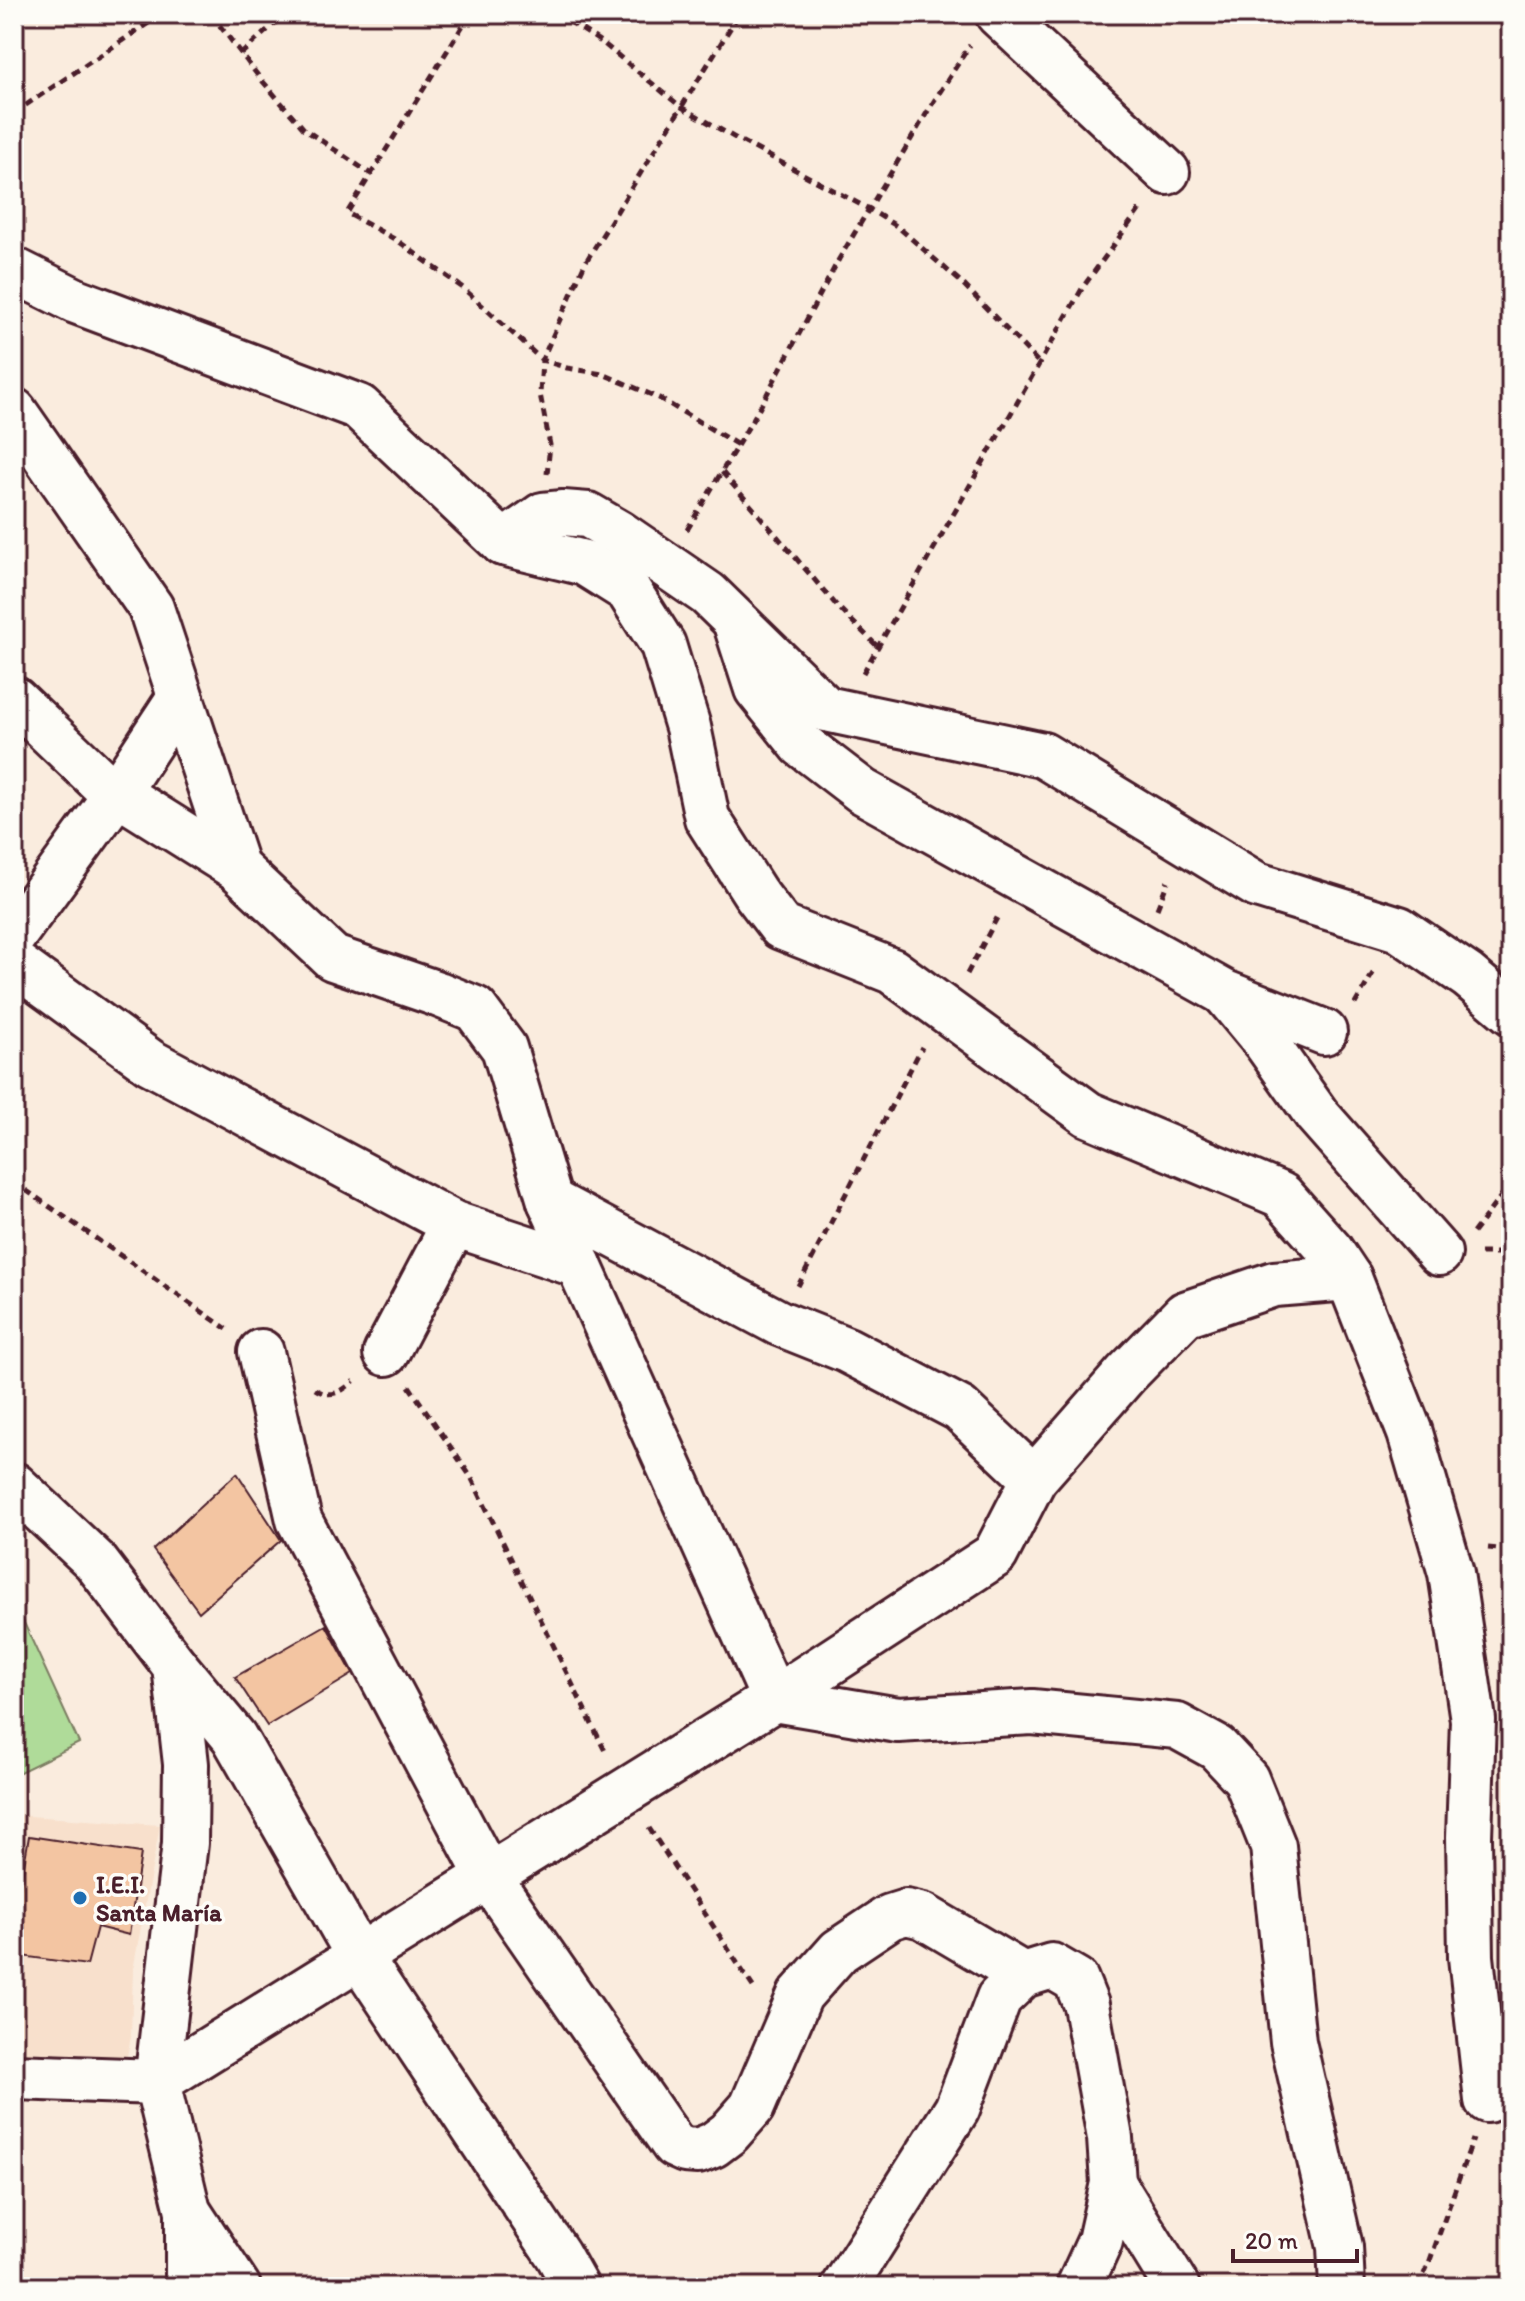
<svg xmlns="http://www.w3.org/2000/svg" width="1525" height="2301" viewBox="0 0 1525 2301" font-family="Itim,sans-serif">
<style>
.built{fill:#f8e0cc}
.green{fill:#afdb99;stroke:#7c7d62;stroke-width:2}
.building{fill:#f3c5a2;stroke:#4a1f2b;stroke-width:2}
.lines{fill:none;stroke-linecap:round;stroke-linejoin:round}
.minor-casing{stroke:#4a1f2b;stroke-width:50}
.secondary-casing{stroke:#4a1f2b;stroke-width:50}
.path{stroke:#4a1f2b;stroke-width:5;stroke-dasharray:8 6;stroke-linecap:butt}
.minor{stroke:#fdfcf7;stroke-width:44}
.secondary{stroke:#fdfcf7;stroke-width:44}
.poi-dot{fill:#1f6fb2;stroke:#fdfcf7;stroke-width:3}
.labels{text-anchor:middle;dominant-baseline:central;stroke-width:7;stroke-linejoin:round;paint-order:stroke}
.poi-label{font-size:24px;font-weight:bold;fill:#4a1f2b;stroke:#fdfcf7;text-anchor:start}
</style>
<rect width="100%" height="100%" fill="#faecde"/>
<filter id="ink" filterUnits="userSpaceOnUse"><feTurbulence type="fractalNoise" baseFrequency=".0125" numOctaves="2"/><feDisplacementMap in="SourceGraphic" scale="16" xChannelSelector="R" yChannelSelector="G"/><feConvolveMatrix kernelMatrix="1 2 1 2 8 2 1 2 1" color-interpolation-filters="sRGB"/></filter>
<g filter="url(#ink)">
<path class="built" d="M14 1815 160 1825 133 1970 131 2037 126 2061 14 2065Z"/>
<path class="green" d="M14 1601 79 1743 14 1775Z"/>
<g class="building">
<path d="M237 1473 281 1540 199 1612 153 1550Z"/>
<path d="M326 1625 353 1674 267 1726 235 1677Z"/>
<path d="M29 1836 141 1853 129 1935 97 1927 87 1965 14 1955V1924Z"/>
</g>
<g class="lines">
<defs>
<g id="minor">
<path d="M998 14 1167 172"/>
<path d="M14 270 76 301 359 407 503 543 585 563 628 590 663 645 688 727 707 818 755 893 781 927 892 971 1088 1114 1281 1195 1331 1251 1349 1278 1410 1433 1451 1573 1473 1720 1469 1837 1471 1957 1487 2100"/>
<path d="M14 411 151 608 237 868 333 958 438 994 475 1009 504 1048 550 1201 774 1699 898 1720 1032 1712 1177 1726 1217 1748 1246 1779 1273 1846 1293 2042 1340 2247 1342 2287"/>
<path d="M503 543 543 515 563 513 588 515 619 533 708 594 826 709 1043 755 1257 885 1399 929 1468 976 1511 1012"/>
<path d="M737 627 757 689 802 745 862 791 1225 993 1324 1032"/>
<path d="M14 699 103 784 237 868"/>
<path d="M14 935 117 793 180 697"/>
<path d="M14 963 150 1062 454 1224 579 1265"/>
<path d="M1227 996 1266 1043 1317 1115 1439 1253"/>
<path d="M550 1201 779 1323 847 1350 960 1409 1034 1479"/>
<path d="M261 1352 299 1520 488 1876 674 2145 685 2150 698 2151 713 2145 729 2133 752 2107 800 1995 839 1951 890 1917 906 1912 923 1916 1023 1975"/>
<path d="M386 1353 454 1224"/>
<path d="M175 1666 234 1737 359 1956 558 2255 576 2287"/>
<path d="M14 2077 157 2082 774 1699 995 1555 1034 1479 1126 1374 1185 1314 1274 1284 1349 1278"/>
<path d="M1113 2183 1177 2287"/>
<path d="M188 2211V2287"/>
<path d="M844 2287 957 2109 999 1998 1023 1975 1052 1966 1076 1980 1086 2005 1110 2138 1113 2183 1100 2241 1079 2287"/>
</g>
<path id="secondary" d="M14 1485 95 1561 175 1666 186 1764 185 1843 157 2082 188 2211 238 2287"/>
</defs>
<use href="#minor" class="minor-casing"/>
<use href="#secondary" class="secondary-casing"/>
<g class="path">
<path d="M211 14 259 77 304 129 371 174"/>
<path d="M470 14 347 213 398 241 463 288 542 360 567 368 603 374 659 398 738 445"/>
<path d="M558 14 604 44 680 106 737 139 869 209 898 227 962 283 1040 364"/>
<path d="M241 54 285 14"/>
<path d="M14 113 162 14"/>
<path d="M722 472 837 606 878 647"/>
<path d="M547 474 550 445 540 394 542 360 585 263 739 14"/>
<path d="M687 530 759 409 839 259 934 101 970 45"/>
<path d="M863 673 1083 287 1143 205"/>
<path d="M1157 909 1168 881"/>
<path d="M967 974 998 916"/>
<path d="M1355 1004 1376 968"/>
<path d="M14 1182 227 1329"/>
<path d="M1473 1233 1511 1183"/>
<path d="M1480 1253H1511"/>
<path d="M798 1286 922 1047"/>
<path d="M409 1386 471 1477 606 1753"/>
<path d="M315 1389C330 1399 342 1392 354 1381"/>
<path d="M1488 1548 1511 1550"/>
<path d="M649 1828 755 1990"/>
<path d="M1418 2287 1429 2263 1473 2139"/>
</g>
<use href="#minor" class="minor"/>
<use href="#secondary" class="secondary"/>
</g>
</g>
<circle class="poi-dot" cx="80" cy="1898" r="8"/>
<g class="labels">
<g class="poi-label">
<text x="96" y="1884">I.E.I.<tspan x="96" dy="28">Santa María</tspan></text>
</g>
</g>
<rect width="1525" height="2301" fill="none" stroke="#fdfcf7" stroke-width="48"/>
<rect x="24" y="24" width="1477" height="2253" fill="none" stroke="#4a1f2b" stroke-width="3" filter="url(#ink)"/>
<path d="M1233 2249v12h124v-12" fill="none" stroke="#4a1f2b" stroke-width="4"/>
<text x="1245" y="2249" font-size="24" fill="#4a1f2b" stroke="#fdfcf7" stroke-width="6" paint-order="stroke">20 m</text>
</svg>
